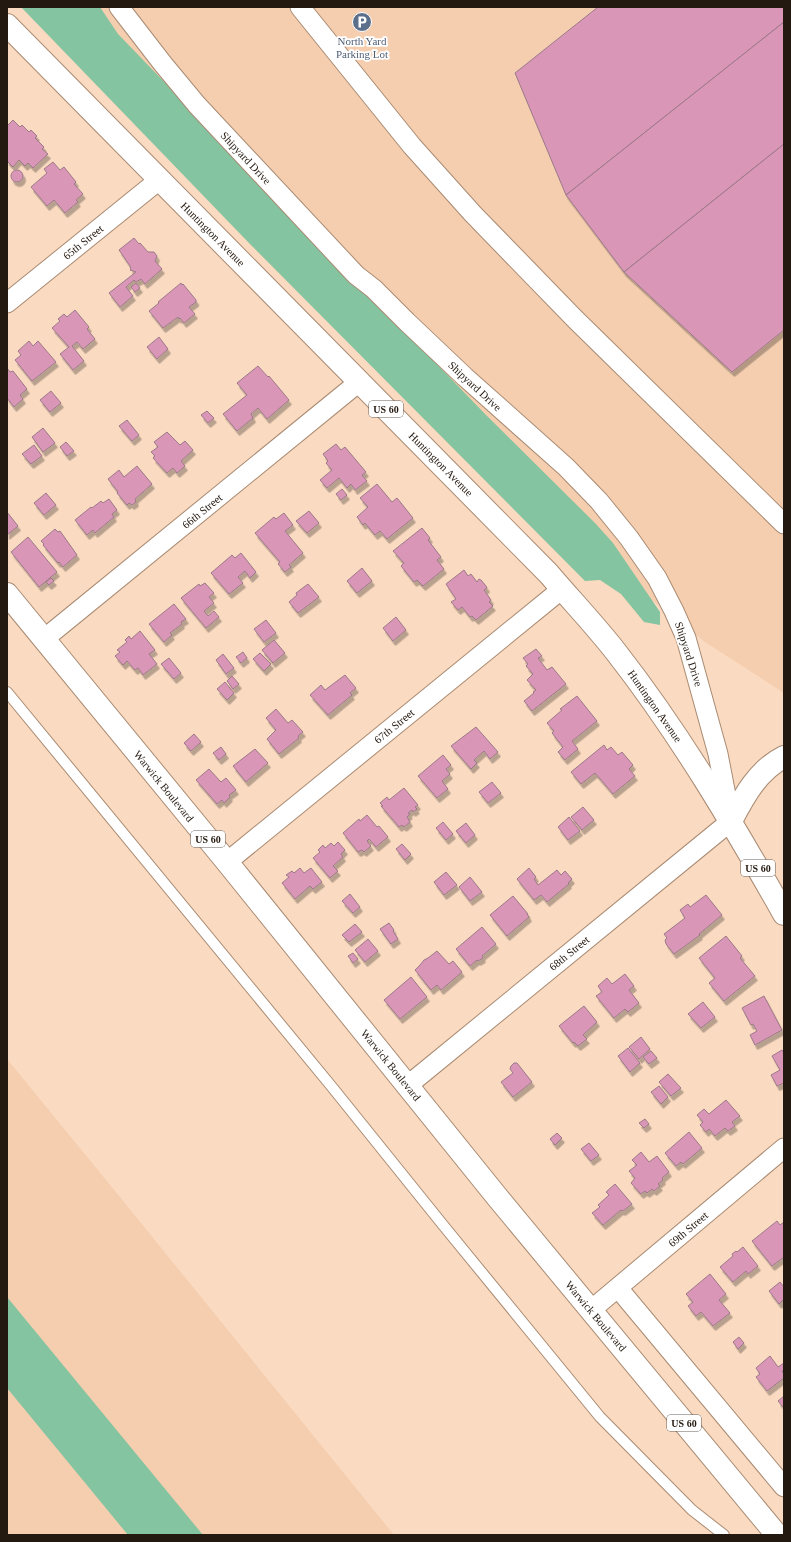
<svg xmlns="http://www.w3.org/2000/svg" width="791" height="1542" viewBox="0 0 791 1542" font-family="Georgia,serif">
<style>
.built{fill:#f4ceaf}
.green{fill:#84c4a0}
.building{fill:#da96b7;stroke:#9c7989;filter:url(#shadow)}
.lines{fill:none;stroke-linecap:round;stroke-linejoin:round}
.service-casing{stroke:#a98b73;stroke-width:12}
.minor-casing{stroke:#a98b73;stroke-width:21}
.tertiary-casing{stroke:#a98b73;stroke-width:24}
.primary-casing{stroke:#a98b73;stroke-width:24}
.service{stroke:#fff;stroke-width:10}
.minor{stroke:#fff;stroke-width:19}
.tertiary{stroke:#fff;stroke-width:22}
.primary{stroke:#fff;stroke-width:22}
.labels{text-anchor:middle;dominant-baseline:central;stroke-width:3.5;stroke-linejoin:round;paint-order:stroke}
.shield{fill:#fff;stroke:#665e58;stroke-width:1}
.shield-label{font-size:10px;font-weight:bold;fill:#241910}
.service-label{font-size:11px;fill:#4e5e75;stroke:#fff}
.street-label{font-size:11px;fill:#241910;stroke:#fff}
</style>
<defs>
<filter id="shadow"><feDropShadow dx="2.5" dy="4.5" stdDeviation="0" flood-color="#0004"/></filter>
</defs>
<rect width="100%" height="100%" fill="#fadac0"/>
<g class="built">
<path d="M36 7H784V693L705 642 527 502Z"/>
<path d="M7 1059 115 1191 394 1535H7Z"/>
</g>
<g class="green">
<path d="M21 7H100L118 34 486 415 595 523 613 543 660 612V625L644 622 621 594 600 580 585 581 249 243Z"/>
<path d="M7 1297 203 1535H128L7 1388Z"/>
</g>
<g class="building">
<path d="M598 7H784V22L566 195 515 73Z"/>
<path d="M784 22V144L624 272 566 195Z"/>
<path d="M13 120 20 127 22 125 29 132 31 130 37 136 35 138 44 147 42 149 48 154 33 168 28 163 25 166 19 160 13 167 7 161V126Z"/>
<path d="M784 144V330L732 372 624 272Z"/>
<path d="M53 162 60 170 64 167 76 182 74 184 83 194 76 200 78 202 65 213 54 200 47 206 31 187 47 173 44 169Z"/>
<circle cx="17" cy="176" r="6"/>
<path d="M134 238 139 244 140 243 148 252H154L157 256 155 261 162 269 145 284 141 279 136 282 134 280 126 287 133 296 120 307 109 293 136 272 130 270 131 269 130 266 119 250Z"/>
<path d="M136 283 140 288 135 292 131 287Z"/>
<path d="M181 283 182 285 183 284 196 300V302L189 307 195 314 184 323 180 318 179 319 178 317 163 328 149 311 159 303 158 302Z"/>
<path d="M75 310 89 327 87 329 95 339 83 349 77 342 72 346 84 361 73 370 60 354 69 347 52 328 60 321 58 319 64 314 67 317Z"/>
<path d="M159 337 168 349 157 359 147 347Z"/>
<path d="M29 341 33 346 38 341 56 362 32 381 15 360 21 355 18 351Z"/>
<path d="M258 366 268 377 269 376 289 400 267 419 258 408 251 414 253 418 237 431 223 414 247 395 237 383Z"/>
<path d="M7 368 10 372 13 371 27 389 20 395 23 399 14 407 7 398Z"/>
<path d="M51 391 61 403 50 412 40 400Z"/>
<path d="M207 411 214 418 208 423 201 415Z"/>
<path d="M127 420 139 435 132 441 119 426Z"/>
<path d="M43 428 55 443 43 452 32 437Z"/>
<path d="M167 432 180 445 185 441 193 450 181 461 185 466 177 473 173 468 167 473 153 458 155 456 151 452 158 447 154 442Z"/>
<path d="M66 442 74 451 67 456 60 447Z"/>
<path d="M336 444 341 450 345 447 366 472 362 475 367 481 355 490 351 484 347 488 339 478 327 488 320 480 332 470 326 463 328 461 323 454Z"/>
<path d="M34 445 42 456 31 464 22 454Z"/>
<path d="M137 466 152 484 135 499 136 502 132 505 129 503 127 505 117 493 118 492 108 479 119 470 124 477Z"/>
<path d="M377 484 392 502 397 498 413 518 387 539 380 531 375 535 365 523 363 525 357 517 368 507 360 498Z"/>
<path d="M342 489 347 495 341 500 336 494Z"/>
<path d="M46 493 56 505 44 515 34 503Z"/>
<path d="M109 499 117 510 112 514 114 517 95 533 93 530 87 535 75 520 91 507 92 508 101 501 103 503Z"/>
<path d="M309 511 319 523 307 533 296 521Z"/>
<path d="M7 512 18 526 7 535Z"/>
<path d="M284 513 293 525 285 531 303 553 289 565 291 567 285 572 278 564 280 562 255 533 274 517 276 519Z"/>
<path d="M422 528 430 538 428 540 441 557 437 560 444 569 423 586 417 580 414 582 401 566 404 563 393 551Z"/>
<path d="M55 529 58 532 60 531 77 555 63 567 59 562 58 563 43 545 44 544 41 541Z"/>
<path d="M28 537 57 572 39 587 11 552Z"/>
<path d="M241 553 256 572 250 578 245 571 238 577 243 583 229 594 211 573 232 555 235 558Z"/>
<path d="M362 568 372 581 357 593 347 581Z"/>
<path d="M464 570 468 576 471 574 477 582 479 579 481 580 486 586 487 588 484 590 491 600 489 602 493 606 476 620 472 616 470 617 462 607 458 610 451 602 456 599 446 584Z"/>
<path d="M51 578 54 581 49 585 46 582Z"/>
<path d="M205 583 214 593 209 597 214 603 204 611 208 616 214 611 219 617 206 628 181 598 199 584 200 586Z"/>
<path d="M308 584 319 597 298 613 289 602 297 595 296 593Z"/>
<path d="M174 604 186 619 181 622 182 624 170 633 172 635 164 642 149 624Z"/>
<path d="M396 617 406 630 393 641 383 628Z"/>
<path d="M266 620 276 633 264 642 254 629Z"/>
<path d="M140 631 155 650 149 654 157 664 143 675 138 668 135 670 127 661 123 665 115 656 120 652 117 650 127 642 125 640 129 636 131 639Z"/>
<path d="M274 640 285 653 273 663 262 650Z"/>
<path d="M536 649 542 656 538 658 547 670 552 667 566 684 532 711 524 701 534 693 533 692 536 690 527 680 533 674 526 666 528 664 523 658Z"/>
<path d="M243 652 247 658 241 663 236 657Z"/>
<path d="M260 653 271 664 264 671 253 659Z"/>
<path d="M223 654 234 668 226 674 216 660Z"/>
<path d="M169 658 181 673 174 679 161 664Z"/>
<path d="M345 675 356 688 350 693 352 695 328 715 310 695 321 685 325 690Z"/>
<path d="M232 676 239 684 233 689 227 681Z"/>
<path d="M225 682 234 693 227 700 217 689Z"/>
<path d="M577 696 597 721 572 741 578 749 565 760 558 752 563 747 552 733 554 731 547 723 562 710 560 709Z"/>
<path d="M276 709 288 723 292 720 303 732 298 736 299 738 279 754 267 739 276 730 266 718Z"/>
<path d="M476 727 498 752 490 759 484 751 474 760 477 763 471 769 451 746Z"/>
<path d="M194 734 201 742 191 751 184 743Z"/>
<path d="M604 745 607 750 611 747 618 755 622 752 633 765 629 769 635 776 613 794 595 773 581 784 571 772Z"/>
<path d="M221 747 226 754 219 760 213 753Z"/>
<path d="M255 749 268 763 246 782 233 766Z"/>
<path d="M443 755 451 765 446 769 450 774 442 781 448 789 437 798 418 776Z"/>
<path d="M209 769 221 782 226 778 236 790 229 795 230 797 224 803 222 800 217 804 196 780Z"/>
<path d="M492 782 501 793 488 803 479 792Z"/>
<path d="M404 788 418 805 415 807 417 809 413 812 412 810 408 813 410 814 407 817 410 822 404 827 402 825 399 827 381 806H383L380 803 387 797 389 800Z"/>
<path d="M583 807 594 820 582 830 571 817Z"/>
<path d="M367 815 377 827 379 826 388 837 376 847 369 839 367 841 371 846 364 852 362 850 358 852 343 833 359 819 360 821Z"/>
<path d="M569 817 580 831 568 840 558 827Z"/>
<path d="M443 822 453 834 446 840 436 828Z"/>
<path d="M466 823 475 835 466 843 456 831Z"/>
<path d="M338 842 345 850 341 854 343 857 333 866 338 871 330 878 313 858 320 852 318 850 323 845 325 848 331 843 334 846Z"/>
<path d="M402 844 411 854 405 860 396 849Z"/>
<path d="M300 868 304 873 311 868 322 882 313 889 310 886 295 899 282 883 289 877 286 875 292 871 294 873Z"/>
<path d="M529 868 536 877 534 879 538 885 557 870 561 875 565 871 572 879 568 883 569 884 547 902 541 895 534 900 517 879Z"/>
<path d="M446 872 457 885 444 895 434 882Z"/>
<path d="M470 877 482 892 470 901 459 887Z"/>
<path d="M350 894 360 907 353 913 342 901Z"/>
<path d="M706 895 722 915 699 934 700 935 674 954 666 944 665 940 667 938 664 934 685 918 680 910 688 904 690 907Z"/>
<path d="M513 896 528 914H527L529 917 507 936 490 915Z"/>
<path d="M389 923 394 930 393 931 398 939 391 944 380 929Z"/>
<path d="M355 924 362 932 349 942 342 935Z"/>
<path d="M482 927 496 944 482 956 483 958 478 961 477 960 470 966 456 949Z"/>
<path d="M726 936 742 956 740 958 755 976 724 1001 709 983 715 978 699 958Z"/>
<path d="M368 939 378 951 365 962 355 950Z"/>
<path d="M437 951 449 964 453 961 462 972 441 990 437 985 431 990 415 970 420 965 424 960 428 958Z"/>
<path d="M353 953 358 959 353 963 348 956Z"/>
<path d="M625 974 634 986 629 990 639 1003 628 1012 625 1009 614 1018 596 996 602 992 598 986 607 978 612 984Z"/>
<path d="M411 977 427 997 400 1019 384 1000Z"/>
<path d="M764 996 782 1030 755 1045 750 1035 757 1031 753 1024 751 1025 742 1008Z"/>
<path d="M703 1002 715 1017 701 1028 688 1014Z"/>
<path d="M584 1006 597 1022 583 1035 587 1039 578 1046 574 1042 573 1043 559 1026Z"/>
<path d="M641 1037 650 1049 639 1059 629 1047Z"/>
<path d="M628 1048 640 1063 630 1072 618 1056Z"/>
<path d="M782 1050 784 1053V1083L777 1086 771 1075 780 1070 772 1056Z"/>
<path d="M651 1051 657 1058 649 1064 643 1057Z"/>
<path d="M514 1063H517L532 1082 513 1097 501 1082 513 1073 510 1069 511 1066Z"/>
<path d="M668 1074 681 1088 671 1096 659 1082Z"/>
<path d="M659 1086 668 1097 661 1104 651 1092Z"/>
<path d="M726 1100 740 1116 732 1122 735 1126 728 1131 725 1128 715 1136 709 1129 706 1132 700 1125 703 1122 697 1115 704 1109 709 1114Z"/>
<path d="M645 1119 649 1124 644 1128 639 1123Z"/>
<path d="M689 1132 702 1148 683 1164 681 1162 676 1166 665 1153Z"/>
<path d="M557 1133 562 1138 555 1145 550 1139Z"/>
<path d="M589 1143 599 1155 591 1161 581 1149Z"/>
<path d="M641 1152 649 1162 657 1156 669 1172 662 1178 663 1180 658 1184 660 1186 654 1191 652 1189 647 1193 645 1191 641 1194 631 1183 635 1178 629 1171 637 1165 632 1160Z"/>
<path d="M615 1184 632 1204 623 1211 621 1210 603 1225 592 1213 600 1207 598 1205 609 1195 606 1192Z"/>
<path d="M777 1221 780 1225 784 1222V1257L772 1266 752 1241Z"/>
<path d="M743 1247 758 1266 748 1274 746 1271 733 1282 720 1267 733 1256 732 1254 736 1251 737 1252Z"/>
<path d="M710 1274 726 1294 719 1300 730 1313 713 1326 701 1312 696 1316 688 1306 693 1302 686 1294Z"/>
<path d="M780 1282 784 1287V1299L779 1304 769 1291Z"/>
<path d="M739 1337 744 1343 738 1349 733 1342Z"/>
<path d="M770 1356 778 1367 784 1363V1370L782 1371 784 1374V1378L767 1391 756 1377 760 1374 756 1368Z"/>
<path d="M784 1396V1408L778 1401Z"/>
</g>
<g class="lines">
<defs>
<path id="service" d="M7 692 332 1087 443 1225 600 1417 692 1510 724 1535"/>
<g id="minor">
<path d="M119 7 163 64 197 105 356 275 374 289 407 322 465 377 566 467 599 501 629 538 657 578 674 611 686 638 718 754 731 821 407 1086"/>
<path d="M300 7 412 146 473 214 575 319 784 524"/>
<path d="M7 303 159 180"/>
<path d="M44 639 359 382"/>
<path d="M227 862 562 589"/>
<path d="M618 1288 784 1487"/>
<path d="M591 1310 784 1148"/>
</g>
<path id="tertiary" d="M731 821C744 796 758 770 784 757"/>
<g id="primary">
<path d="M7 25 549 574C571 600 595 625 616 652 680 734 733 824 784 914"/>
<path d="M7 594 227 862 498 1198 777 1535"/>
</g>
</defs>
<use href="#service" class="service-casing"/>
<use href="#minor" class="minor-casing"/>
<use href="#tertiary" class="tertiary-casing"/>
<use href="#primary" class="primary-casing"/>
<use href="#service" class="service"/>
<use href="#minor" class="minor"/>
<use href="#tertiary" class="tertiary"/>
<use href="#primary" class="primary"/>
</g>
<defs>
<symbol id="parking-disc" viewBox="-11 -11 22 22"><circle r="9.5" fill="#5c6f8a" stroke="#fff"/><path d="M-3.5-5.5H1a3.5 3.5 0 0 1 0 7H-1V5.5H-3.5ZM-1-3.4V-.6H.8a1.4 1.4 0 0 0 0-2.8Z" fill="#fff"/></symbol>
</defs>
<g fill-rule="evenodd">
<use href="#parking-disc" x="351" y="11" width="22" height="22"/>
</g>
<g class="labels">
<g class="shield">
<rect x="369" y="401" width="34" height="16" rx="3"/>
<rect x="191" y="831" width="34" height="16" rx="3"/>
<rect x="741" y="860" width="34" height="16" rx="3"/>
<rect x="667" y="1415" width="34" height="16" rx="3"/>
</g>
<g class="shield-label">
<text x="386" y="409">US 60</text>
<text x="208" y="839">US 60</text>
<text x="758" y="868">US 60</text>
<text x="684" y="1423">US 60</text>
</g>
<g class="service-label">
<text x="362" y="41">North Yard<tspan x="362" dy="13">Parking Lot</tspan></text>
</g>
<g class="street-label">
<text transform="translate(246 158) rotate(47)">Shipyard Drive</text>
<text transform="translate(213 234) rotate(45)">Huntington Avenue</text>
<text transform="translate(83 242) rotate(-39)">65th Street</text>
<text transform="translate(475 386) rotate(43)">Shipyard Drive</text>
<text transform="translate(441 464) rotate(45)">Huntington Avenue</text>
<text transform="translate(202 511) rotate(-39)">66th Street</text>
<text transform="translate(689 654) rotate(72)">Shipyard Drive</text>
<text transform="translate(655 706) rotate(55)">Huntington Avenue</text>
<text transform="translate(394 726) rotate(-39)">67th Street</text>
<text transform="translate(164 786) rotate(51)">Warwick Boulevard</text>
<text transform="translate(569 953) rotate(-39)">68th Street</text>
<text transform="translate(391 1065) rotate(51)">Warwick Boulevard</text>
<text transform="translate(688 1229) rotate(-40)">69th Street</text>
<text transform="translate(596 1316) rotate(50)">Warwick Boulevard</text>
</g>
</g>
<rect width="791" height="1542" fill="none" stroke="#241910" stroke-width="16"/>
</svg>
